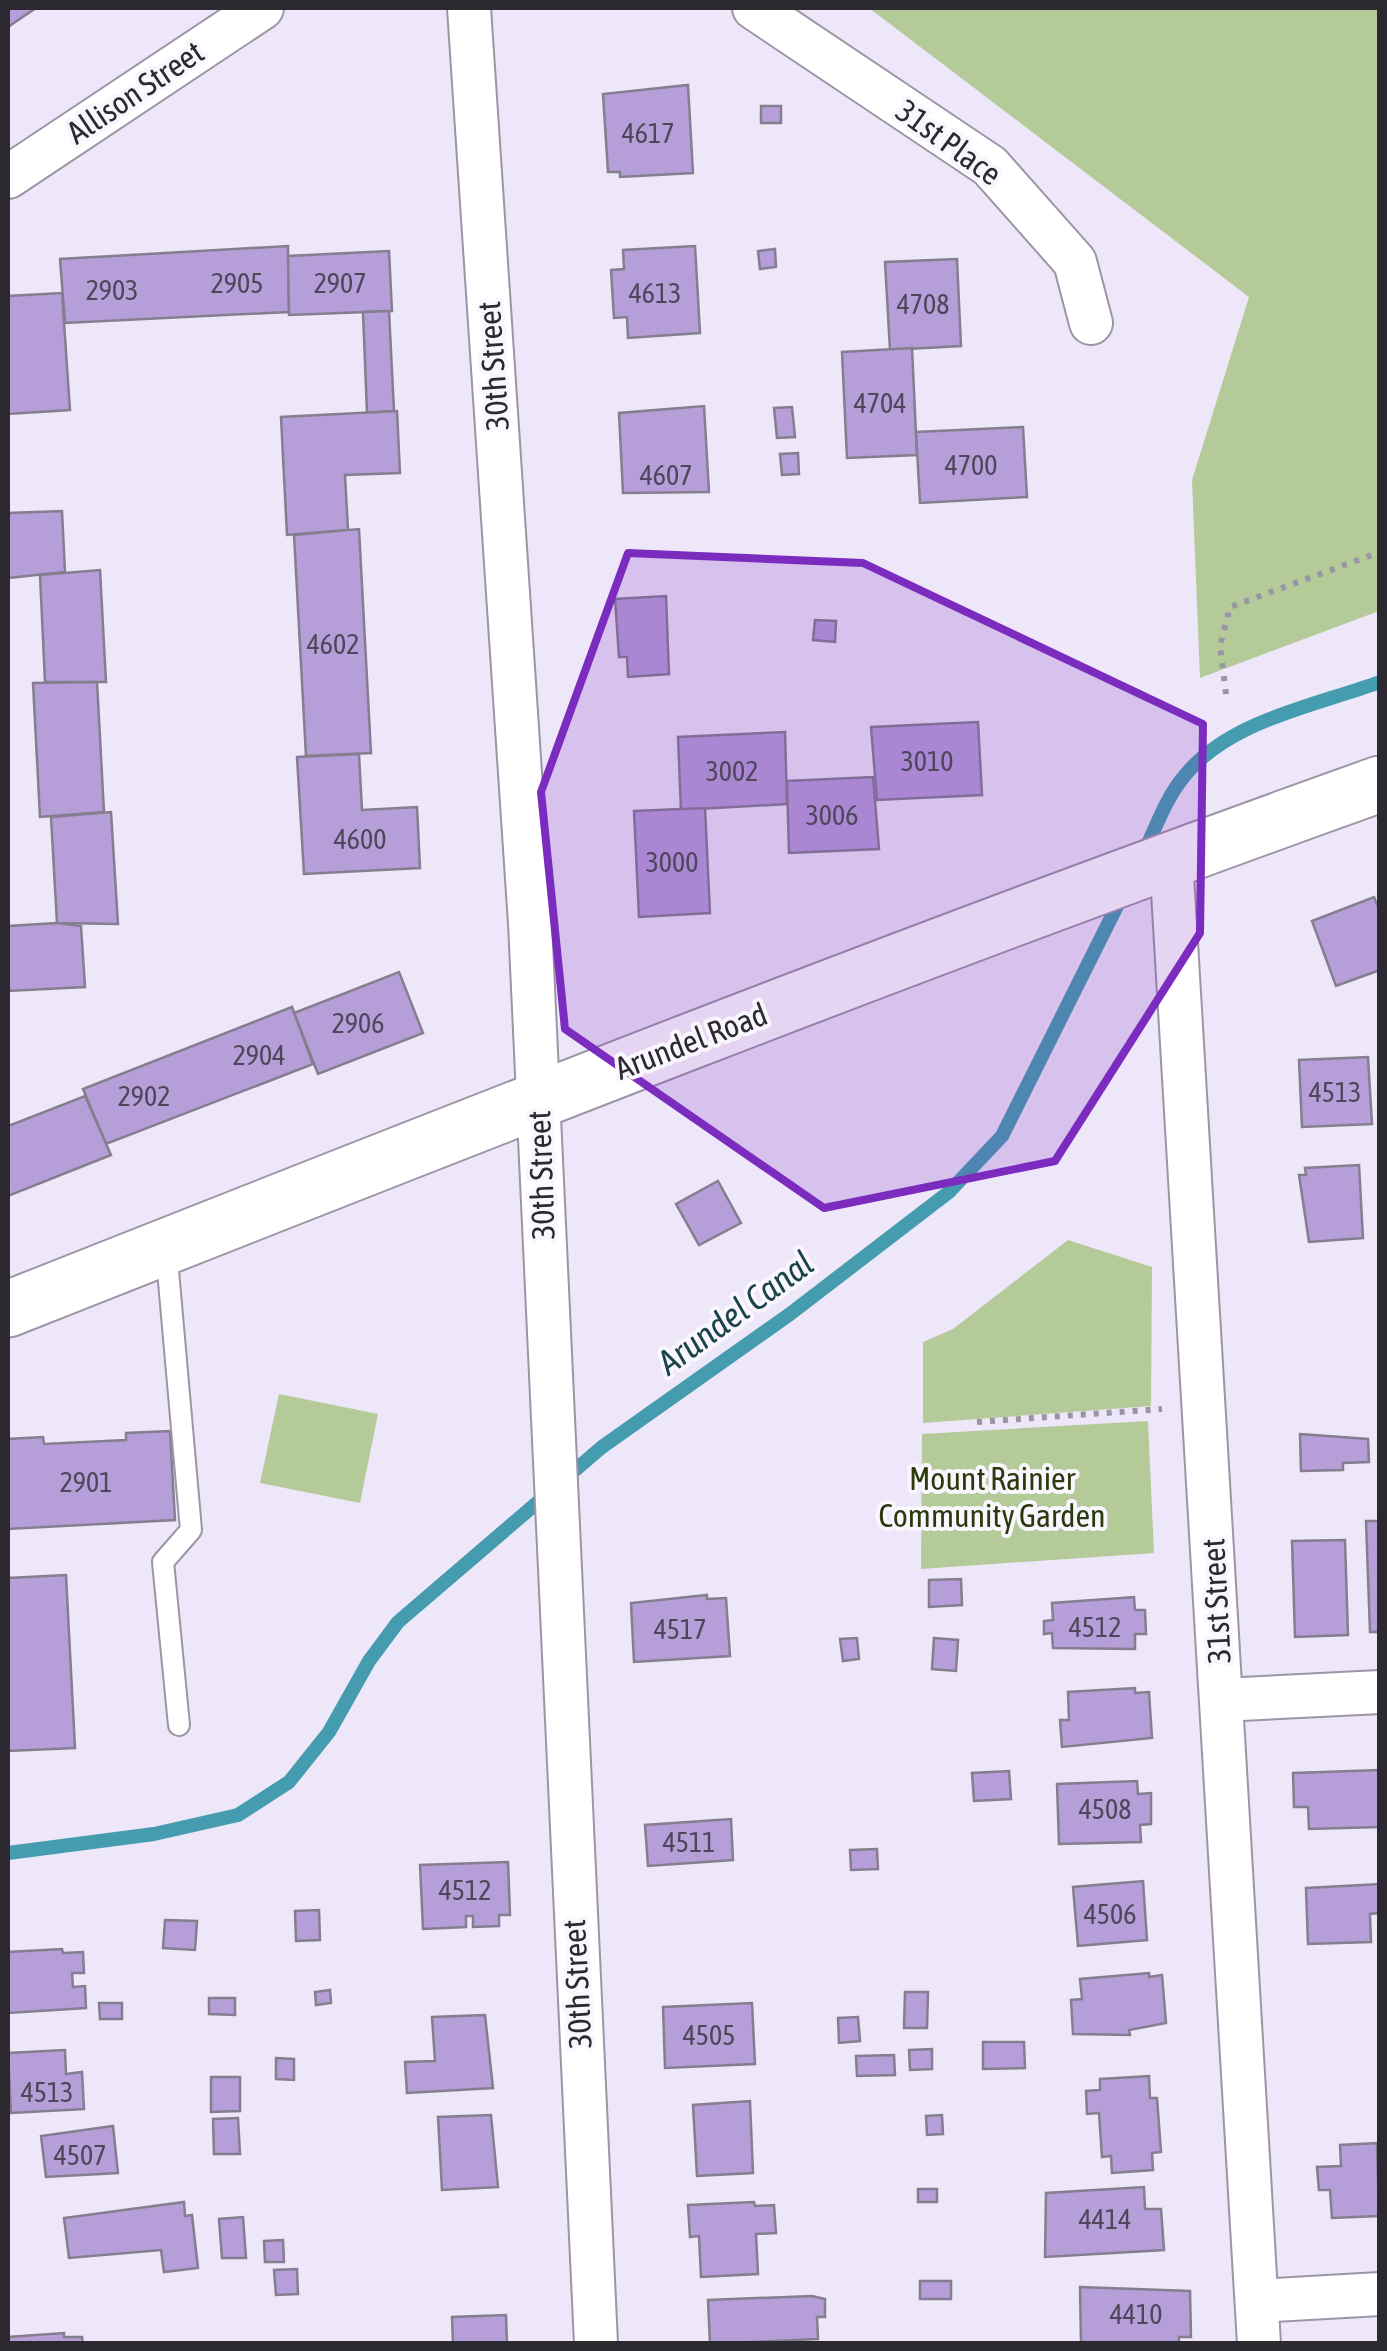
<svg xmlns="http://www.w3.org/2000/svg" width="1387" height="2351" viewBox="0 0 1387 2351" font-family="'Asap Condensed',sans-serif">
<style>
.green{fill:#b5ca99}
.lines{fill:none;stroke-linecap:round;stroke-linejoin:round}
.stream{stroke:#449cae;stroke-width:14}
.building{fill:#b69ed9;stroke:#847e8f;stroke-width:2.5}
.lane-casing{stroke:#9b95a6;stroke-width:24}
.street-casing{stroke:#9b95a6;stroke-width:46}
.secondary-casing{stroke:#9b95a6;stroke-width:59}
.path{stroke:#9a95a2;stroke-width:6;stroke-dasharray:5 8;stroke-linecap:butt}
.lane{stroke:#fff;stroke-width:20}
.street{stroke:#fff;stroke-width:42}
.secondary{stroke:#fff;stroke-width:55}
.marked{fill:#7b2cbf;fill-opacity:0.2;stroke:#7b2cbf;stroke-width:8;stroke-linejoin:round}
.labels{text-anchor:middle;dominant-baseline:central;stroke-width:8;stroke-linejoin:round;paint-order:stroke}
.number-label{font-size:28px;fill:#4e465a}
.street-label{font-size:32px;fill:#2c2930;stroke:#f9f6fe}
.park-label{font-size:32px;fill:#2a3a0c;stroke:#f9f6fe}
.water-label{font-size:35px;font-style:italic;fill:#1b434b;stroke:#f9f6fe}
</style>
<rect width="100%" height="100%" fill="#eee7f9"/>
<g class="green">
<path d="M869 8H1379V611L1200 678 1192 480 1249 297Z"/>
<path d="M1068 1240 1152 1267 1151 1406 923 1423V1342L953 1329Z"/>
<path d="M279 1394 378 1414 360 1503 260 1483Z"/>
<path d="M1148 1421 1154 1553 921 1569 922 1434Z"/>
</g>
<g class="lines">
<g class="stream">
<path d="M1143 854C1155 830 1165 800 1182 779 1226 721 1314 706 1380 682"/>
<path d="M8 1853 154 1834 238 1815 289 1782 329 1732 369 1661 398 1622 602 1447 790 1314 949 1192 1002 1136 1122 896"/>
</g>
</g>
<g class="building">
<path d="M8 8H36L8 27Z"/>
<path d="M688 85 693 173 620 177V172H608L603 94Z"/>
<rect x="761" y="106" width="20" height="17"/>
<path d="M288 246 289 312 65 323 60 259Z"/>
<path d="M695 246 700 333 628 338 627 317 614 318 611 270 624 269 623 250Z"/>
<path d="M775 249 776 267 760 269 758 251Z"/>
<path d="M389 251 392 311 289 315 288 256Z"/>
<path d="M957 259 961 346 890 350 885 262Z"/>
<path d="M62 293 70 410 8 414V296Z"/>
<path d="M389 311 394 411 367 413 363 312Z"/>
<path d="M912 348 917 455 847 458 842 352Z"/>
<path d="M704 406 709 492 623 493 619 413Z"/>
<path d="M792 407 795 437 777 438 774 408Z"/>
<path d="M397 411 400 473 345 475 348 530 287 535 281 417Z"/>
<path d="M1023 427 1027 497 920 503 916 432Z"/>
<path d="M798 453 799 474 782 475 780 454Z"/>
<path d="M62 511 65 572 8 578V513Z"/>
<path d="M359 529 371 753 306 756 294 535Z"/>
<path d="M100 570 106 682H45L40 575Z"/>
<path d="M666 596 669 674 628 677 627 657H619L615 599Z"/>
<path d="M815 620 836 621 835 642 813 640Z"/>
<path d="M97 682 104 812 40 817 33 683Z"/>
<path d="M978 722 982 795 877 800 871 727Z"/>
<path d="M785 732 787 804 681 810 678 737Z"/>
<path d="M359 754 362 810 417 807 420 868 304 874 297 757Z"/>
<path d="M873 777 879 849 789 853 787 781Z"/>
<path d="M705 808 710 913 639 917 634 811Z"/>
<path d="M111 812 118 924 57 923 51 817Z"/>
<path d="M1374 897 1380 912V970L1336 986 1312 921Z"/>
<path d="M57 923 81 926 85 987 8 991V926Z"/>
<path d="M399 972 423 1033 318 1074 294 1013Z"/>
<path d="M292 1007 313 1064 106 1144 83 1089Z"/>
<path d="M1368 1057 1372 1124 1302 1127 1299 1060Z"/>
<path d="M85 1096 111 1155 8 1196V1126Z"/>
<path d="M1359 1165 1363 1238 1309 1242 1299 1175H1306L1305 1168Z"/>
<path d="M718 1181 741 1223 699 1245 676 1204Z"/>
<path d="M170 1431 175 1520 8 1529V1439L43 1437 44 1444 126 1440V1433Z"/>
<path d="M1300 1434 1368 1439 1369 1462 1343 1463V1470L1301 1471Z"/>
<path d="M1366 1521H1380V1632H1370Z"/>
<path d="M1345 1540 1348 1635 1295 1637 1292 1541Z"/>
<path d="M66 1575 75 1748 8 1751V1578Z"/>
<path d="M961 1579 962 1605 929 1607V1580Z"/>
<path d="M707 1595V1599L726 1598 730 1656 634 1662 631 1603Z"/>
<path d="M1134 1597 1135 1610H1145L1146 1634H1135V1649L1053 1648 1052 1633 1044 1634V1621L1053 1620 1052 1603Z"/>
<path d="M857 1638 859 1659 843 1661 840 1639Z"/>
<path d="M934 1638 958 1640 956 1671 932 1669Z"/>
<path d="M1135 1688V1693L1149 1692 1152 1738 1062 1747 1060 1720H1069L1068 1692Z"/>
<path d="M1380 1770V1827L1309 1829 1308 1807H1294L1293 1773Z"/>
<path d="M1009 1771 1011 1799 974 1801 972 1773Z"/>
<path d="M1137 1781 1138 1794 1151 1793V1824L1140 1825 1141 1842 1059 1844 1057 1784Z"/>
<path d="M731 1819 733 1860 648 1866 645 1825Z"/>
<path d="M877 1849 878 1869 851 1870 850 1850Z"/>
<path d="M508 1862 510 1915H499V1926L473 1927V1916H466V1927L423 1929 420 1865Z"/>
<path d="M1143 1881 1147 1940 1078 1946 1073 1887Z"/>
<path d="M1380 1884V1913L1370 1914 1371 1942 1308 1944 1306 1888Z"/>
<path d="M319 1910 320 1940 296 1941 295 1911Z"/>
<path d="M165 1920 197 1921 195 1950 163 1948Z"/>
<path d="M62 1949 63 1953 83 1952 84 1973H72L73 1987 85 1986 86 2008 8 2013V1952Z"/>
<path d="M1149 1973V1977L1162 1975 1166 2023 1129 2030 1130 2035 1073 2034 1071 2000 1082 1999 1080 1979Z"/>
<path d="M330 1990 331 2003 316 2005 315 1992Z"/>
<path d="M905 1992H928L927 2028H904Z"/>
<path d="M209 1998H235V2015L209 2014Z"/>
<path d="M99 2003H122V2019H100Z"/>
<path d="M752 2003 755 2064 665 2068 663 2007Z"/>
<path d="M485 2015 493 2088 407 2093 405 2062 435 2061 432 2017Z"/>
<path d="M858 2017 860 2041 839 2043 838 2018Z"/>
<path d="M983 2042H1024L1025 2068 983 2069Z"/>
<path d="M932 2049V2069L910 2070 909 2050Z"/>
<path d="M65 2050 66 2074 82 2072 84 2109 11 2113 8 2053Z"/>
<path d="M894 2055 895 2075 857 2076 856 2056Z"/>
<path d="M276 2058 294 2059V2080L276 2079Z"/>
<path d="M1149 2076 1150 2098H1157L1161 2152 1152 2153 1153 2170 1112 2173 1111 2156 1102 2157 1099 2113 1087 2114 1086 2091 1100 2090V2079Z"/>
<path d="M211 2077H240V2111L211 2112Z"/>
<path d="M750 2101 753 2173 697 2176 693 2105Z"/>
<path d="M491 2115 498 2187 442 2190 438 2117Z"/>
<path d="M942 2115 943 2134 927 2135 926 2116Z"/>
<path d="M238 2118 240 2154H214L213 2119Z"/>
<path d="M113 2126 118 2173 46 2177 41 2136Z"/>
<path d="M1377 2143 1379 2216 1332 2218 1330 2190H1319L1317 2167 1341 2166 1340 2145Z"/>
<path d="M1144 2187 1145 2209H1161L1164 2250 1045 2257 1046 2193Z"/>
<rect x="918" y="2189" width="19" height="13"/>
<path d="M184 2202 185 2216 192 2215 198 2268 164 2272 161 2250 69 2258 64 2218Z"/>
<path d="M754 2202 755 2206 774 2205 776 2233 756 2234 758 2274 701 2277 699 2236 690 2237 688 2205Z"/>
<path d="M243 2217 246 2258H222L219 2219Z"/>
<path d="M283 2240 284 2262H265L264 2241Z"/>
<path d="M297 2269 298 2294 276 2295 274 2270Z"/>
<rect x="920" y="2281" width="31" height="18"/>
<path d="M1080 2287 1190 2291 1191 2337H1179V2342H1081Z"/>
<path d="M812 2296 825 2299V2317H817L818 2339 710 2344 708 2300Z"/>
<path d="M506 2315 507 2344H453L452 2317Z"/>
<path d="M64 2333V2337H82L83 2344H8V2337Z"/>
</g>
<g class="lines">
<defs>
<path id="lane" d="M166 1248 191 1530 163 1562 179 1725"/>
<g id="street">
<path d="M469 8 530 923 596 2344"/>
<path d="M754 8 990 166 1075 262 1091 323"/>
<path d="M8 177 262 8"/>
<path d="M1171 858 1259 2344"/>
<path d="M1222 1700 1380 1692"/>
<path d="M1257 2301 1380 2294"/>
</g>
<path id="secondary" d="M8 1309C463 1129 918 949 1380 784"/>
</defs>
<use href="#lane" class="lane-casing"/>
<use href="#street" class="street-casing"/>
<use href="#secondary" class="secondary-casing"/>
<g class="path">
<path d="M1226 694 1220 646 1230 607 1380 552"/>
<path d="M977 1422 1162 1409"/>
</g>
<use href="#lane" class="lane"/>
<use href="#street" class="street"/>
<use href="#secondary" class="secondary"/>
</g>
<path class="marked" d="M628 553 863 563 1203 724 1200 933 1055 1161 824 1208 565 1029 541 792Z"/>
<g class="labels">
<g class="number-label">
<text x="648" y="133">4617</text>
<text x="237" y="283">2905</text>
<text x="340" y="283">2907</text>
<text x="112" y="290">2903</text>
<text x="655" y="293">4613</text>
<text x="923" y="304">4708</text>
<text x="880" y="403">4704</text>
<text x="971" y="465">4700</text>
<text x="666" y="475">4607</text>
<text x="333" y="644">4602</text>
<text x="927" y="761">3010</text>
<text x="732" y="771">3002</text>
<text x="832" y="815">3006</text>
<text x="360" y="839">4600</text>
<text x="672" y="862">3000</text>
<text x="358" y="1023">2906</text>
<text x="259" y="1055">2904</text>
<text x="1335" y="1092">4513</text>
<text x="144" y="1096">2902</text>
<text x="86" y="1482">2901</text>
<text x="1095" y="1627">4512</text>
<text x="680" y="1629">4517</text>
<text x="1105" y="1809">4508</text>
<text x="689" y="1842">4511</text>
<text x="465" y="1890">4512</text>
<text x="1110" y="1914">4506</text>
<text x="709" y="2035">4505</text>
<text x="47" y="2092">4513</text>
<text x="80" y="2155">4507</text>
<text x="1105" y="2219">4414</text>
<text x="1136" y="2314">4410</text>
</g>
<g class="street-label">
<text transform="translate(135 92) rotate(-34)">Allison Street</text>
<text transform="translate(949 142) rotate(36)">31st Place</text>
<text transform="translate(493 366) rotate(-94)">30th Street</text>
<text transform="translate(691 1041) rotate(-21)">Arundel Road</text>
<text transform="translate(541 1175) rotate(-92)">30th Street</text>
<text transform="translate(1216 1601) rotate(-93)">31st Street</text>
<text transform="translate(577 1984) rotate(-93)">30th Street</text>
</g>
<g class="park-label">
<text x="992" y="1478">Mount Rainier<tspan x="992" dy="37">Community Garden</tspan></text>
</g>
<g class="water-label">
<text transform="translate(735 1312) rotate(-36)">Arundel Canal</text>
</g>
</g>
<rect width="1387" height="2351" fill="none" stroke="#2c2930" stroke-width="20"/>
</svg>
